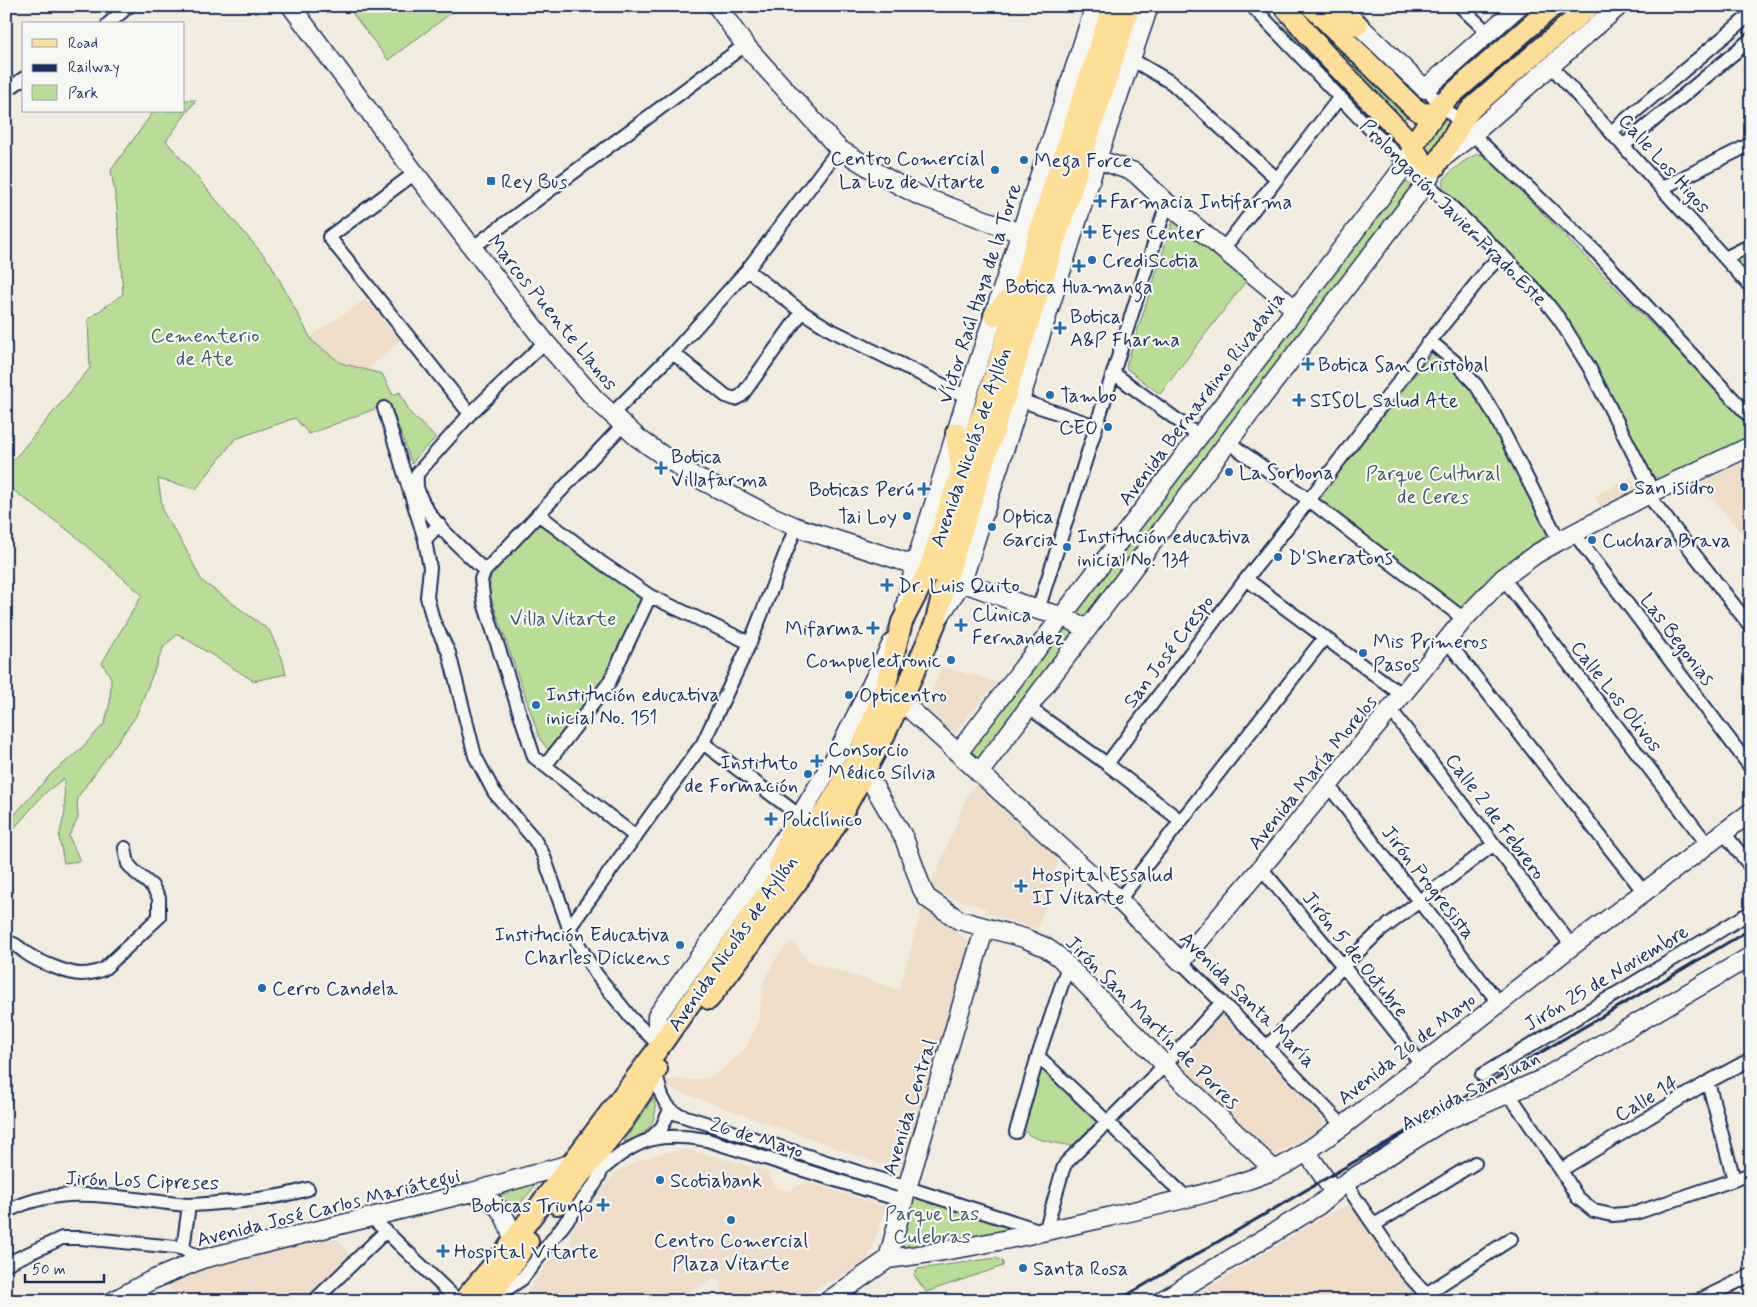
<svg xmlns="http://www.w3.org/2000/svg" width="1757" height="1307" font-family="Mynerve,sans-serif">
	<rect width="100%" height="100%" fill="#f2ebdf"/>
	<filter id="ink" filterUnits="userSpaceOnUse"><feTurbulence type="fractalNoise" baseFrequency=".02" numOctaves="2"/><feDisplacementMap in="SourceGraphic" scale="10" xChannelSelector="R" yChannelSelector="G"/><feConvolveMatrix kernelMatrix="1 2 1 2 8 2 1 2 1" color-interpolation-filters="sRGB"/></filter>
	<g filter="url(#ink)">
		<path fill="#eeddc8" d="M366,299l34,42 -33,29 -26,-7 -29,-22 -2,-4z
			M1751,457v88l-51,-62z
			M1631,478l9,18 -36,18 -9,-18z
			M942,667l55,15 -44,52 -28,-25z
			M977,783l82,75 -21,71 -54,-16 1,-5 -51,-16 -3,-7 38,-93z
			M923,906l22,14 22,21 5,7 -66,225 -240,-86 1,-8 25,1 17,-3 12,-6 23,-21 13,-24 4,-20 3,-25 13,-24 10,-13 5,-3 15,20 92,29z
			M1221,1014l102,104 -1,10 -52,29 -93,-93v-6z
			M687,1149l80,22 9,17 12,3 18,-9 80,25 -18,53 -7,6 -69,35h-69l-3,-21 -6,-2 -42,23h-152l38,-52 14,-1 -2,-16 46,-60 21,-11 21,-7z
			M1353,1202l71,99h-237l130,-80z
			M336,1238l14,17 -46,46h-122l-17,-18 67,-22z"/>
		<path fill="#b9dc97" stroke="#6a867a" d="M347,6h114l-73,54z
			M1527,6h10l-98,85 -4,1v-6z
			M1561,6h14l-110,96h-5l-2,-3z
			M1602,6h8l-132,113 -1,-1 -1,-2z
			M1279,22l120,117 1,7 -3,1 -123,-119z
			M1326,36l80,79 -1,4h-3l-79,-79z
			M184,100h12l-30,41 105,123 41,77 29,22 41,11 11,21 7,-3 10,21 26,25 -18,17 -6,9 -22,-61 -81,31 -14,-16 -60,21 -39,50 -38,-10 5,33 20,32 19,37 67,49 13,28 4,16 -32,7 -76,-47 -14,12 -28,70 -59,82 1,20 -9,18 11,25 -16,2 -5,-26 6,-25 -1,-34 -19,15 -35,40 -4,7v-16l46,-51 27,-22 26,-28 5,-21 1,-24 -9,-15 40,-68 -69,-61 -67,-49v-16l84,-101 -2,-49 35,-25 -6,-87 -6,-37 43,-59h30z
			M1445,115l6,6 -18,36 -10,-9 17,-32z
			M1478,154l6,1 5,4 258,262 3,8 -1,10 -82,41 -9,-1 -7,-5 -79,-144 -16,-26 -19,-22 -91,-88c-2,-4 -4,-7 -3,-12 3,-9 27,-26 35,-28z
			M1404,182h3l5,5 -326,433 -11,-6v-3z
			M1173,221l73,60 -86,113 -33,-25 -1,-3z
			M1751,249v32l-18,-20 1,-3z
			M1432,353l26,21 16,19 14,22 65,123 -90,72 -144,-111z
			M540,522l102,78 -37,76 -55,76 -10,-13 -51,-147 2,-17z
			M1066,627l9,7 -95,124h-5l-6,-6 92,-124z
			M1042,1063l54,59 -24,24c-13,-3 -44,-6 -49,-17z
			M653,1098c10,20 -10,41 -29,44z
			M532,1184l3,2 -23,27 -15,-16v-3l4,-2z
			M919,1195l89,28 2,5 -3,6 -100,16 -4,-4 -1,-6 11,-42z
			M996,1258l7,4v4l-77,26 -12,-17 4,-6z"/>
		<g fill="none" stroke-linecap="round" stroke-linejoin="round">
			<g stroke="#1b2f5e" stroke-width="16">
				<path id="street" d="M1252,6l119,124 131,125 40,42 18,23 29,47 64,125
					M1460,6l28,27
					M108,24l21,-18
					M1131,59l41,24 104,95
					M1550,65l201,222
					M1425,89l173,165 153,164
					M6,91l18,-13
					M1611,132l140,-118
					M1623,146l128,-107
					M415,173l-86,64 141,177
					M1662,188l89,-44
					M472,248l273,-203
					M1224,248l116,-151
					M1725,258l26,-13
					M747,270l55,42 29,18 136,67
					M1430,341l25,21 21,23 18,29 65,127
					M673,353l53,43 9,3 7,-4 60,-83
					M1113,373l86,63
					M1019,400l77,26
					M384,408l41,132
					M611,415l62,-62 74,-83 92,-121
					M623,425l-138,146 -4,8 3,24 50,154 102,80
					M1228,442l81,58 155,119
					M1648,495l103,132
					M538,514l64,49 48,33 100,47
					M439,524l-14,16 5,28 -3,29 6,23 16,33 26,103 19,36 40,47 9,15 26,74 27,46 35,44 29,28
					M1574,533l177,235
					M485,571c-21,-21 -59,-51 -67,-81 -2,-5 -1,-11 -1,-16l53,-60 75,-72
					M1503,578l205,267
					M1246,579l156,116
					M1038,610l129,-407
					M1447,641l197,251
					M1028,707l79,57 74,57
					M1391,710l181,236
					M703,743l97,73
					M1107,764l139,-185 63,-79 121,-159 57,-71 15,-15
					M545,766l64,-83 41,-87
					M1328,785l171,218
					M1724,833l27,34
					M1261,868l82,98 78,98
					M1119,900l206,-263
					M569,928l134,-185 47,-100 46,-116
					M6,942c10,1 13,6 20,11 11,8 42,21 55,21 8,0 16,-2 23,-5l55,-52v-19l-7,-12 -17,-14 -7,-8 -3,-16
					M1181,962l86,85 76,79
					M1267,1047l76,-81 36,-34 115,-88
					M1038,1056l150,143
					M656,1071c3,17 5,33 21,43l368,118 18,-63 3,-6 99,-98 57,-63
					M1482,1075l269,-163
					M1708,1082l26,98
					M1509,1094l52,76 16,27 17,14 18,4 24,-2 115,-39
					M1016,1132l22,-76 30,-90
					M651,1138l11,-11 8,-17
					M605,1167c34,-30 58,-35 102,-27l196,61
					M1561,1170l147,-88 43,-23
					M1345,1183l60,88 27,30
					M6,1212c56,-31 121,-12 181,-7 10,0 21,-1 31,-2 30,-2 61,-5 90,-14
					M372,1218l82,79
					M1374,1225l101,-62
					M183,1249l6,-44
					M6,1264l56,-26h19l94,9 8,2 19,10
					M494,1292l13,-3 15,-10 73,-95 12,-24
					M1426,1294l85,-55
					M314,1301l72,-70
					M1698,1301l53,-26"/>
			</g>
			<g stroke="#1b2f5e" stroke-width="21">
				<path id="secondary" d="M291,6l124,167 130,169 50,57 43,39 50,35 79,41 29,13 119,38 123,45 24,6 25,13
					M717,6l28,39 94,104 49,30 30,16 102,38
					M1339,6l86,83 94,-83
					M1444,157l29,-23 146,-128
					M1097,159l37,13 33,31 128,106
					M905,607l10,-42 52,-168 128,-391
					M939,617l23,-35 135,-423 52,-153
					M901,701l218,199 62,62 80,-94 203,-249 39,-41 33,-24 23,-13 94,-49 98,-46
					M958,753l448,-589 7,-19
					M865,771l39,67 18,51 5,9 32,22 65,18 21,9 13,9 107,109 109,105
					M979,773l249,-331 198,-259 9,-16
					M660,1046l-3,-13v-17l143,-200 37,-62 55,-111
					M1306,1151l28,41
					M472,1192c27,9 33,21 41,47
					M888,1259c74,-9 147,-25 220,-42 55,-13 112,-25 164,-46 26,-11 48,-30 71,-45l229,-180 179,-134
					M113,1301l37,-20 52,-22 270,-67 98,-28
					M828,1301l60,-42 19,-71 78,-261
					M1161,1301l158,-96 26,-22 97,-61 98,-42 211,-124"/>
			</g>
			<g stroke="#1b2f5e" stroke-width="24">
				<path id="primary" d="M1284,6l40,47 89,92c5,12 9,19 22,22l31,-52 6,-7 118,-102
					M1311,6l102,101 9,6 11,1
					M1322,15l36,10
					M1413,145l28,-41 112,-98
					M994,315l26,-28
					M956,433l5,35
					M779,867l13,-39
					M709,999l108,-144 22,-36 44,-81 32,-68 20,-46 12,-47 183,-571
					M557,1204l66,-83 34,-52
					M463,1301l44,-52 153,-203 167,-237 31,-53 14,-33 13,-35 17,-66 27,-52 22,-69 35,-98 65,-209 62,-188
					M483,1301l10,-8 35,-52"/>
			</g>
			<use href="#street" stroke="#f6f6f2" stroke-width="12"/>
			<use href="#secondary" stroke="#f6f6f2" stroke-width="18"/>
			<use href="#primary" stroke="#fdde96" stroke-width="20"/>
			<path stroke="#1b2f5e" stroke-width="3" d="M1117,1301l634,-372"/>
		</g>
	</g>
	<g fill="#1f6fb2" stroke="#f6f6f2" stroke-width="2">
		<circle cx="1024" cy="160" r="5"/>
		<circle cx="995" cy="170" r="5"/>
		<rect x="486" y="176" width="10" height="10" rx="2.5"/>
		<path d="M1097.5 193.5h5v5h5v5h-5v5h-5v-5h-5v-5h5z"/>
		<path d="M1087.5 224.5h5v5h5v5h-5v5h-5v-5h-5v-5h5z"/>
		<circle cx="1092" cy="260" r="5"/>
		<path d="M1076.5 258.5h5v5h5v5h-5v5h-5v-5h-5v-5h5z"/>
		<path d="M1057.5 320.5h5v5h5v5h-5v5h-5v-5h-5v-5h5z"/>
		<path d="M1305.5 356.5h5v5h5v5h-5v5h-5v-5h-5v-5h5z"/>
		<circle cx="1050" cy="395" r="5"/>
		<path d="M1296.5 392.5h5v5h5v5h-5v5h-5v-5h-5v-5h5z"/>
		<circle cx="1108" cy="427" r="5"/>
		<path d="M658.5 460.5h5v5h5v5h-5v5h-5v-5h-5v-5h5z"/>
		<circle cx="1229" cy="472" r="5"/>
		<circle cx="1624" cy="487" r="5"/>
		<path d="M921.5 481.5h5v5h5v5h-5v5h-5v-5h-5v-5h5z"/>
		<circle cx="907" cy="516" r="5"/>
		<circle cx="992" cy="527" r="5"/>
		<circle cx="1592" cy="540" r="5"/>
		<circle cx="1067" cy="547" r="5"/>
		<circle cx="1278" cy="557" r="5"/>
		<path d="M884.5 577.5h5v5h5v5h-5v5h-5v-5h-5v-5h5z"/>
		<path d="M958.5 617.5h5v5h5v5h-5v5h-5v-5h-5v-5h5z"/>
		<path d="M870.5 620.5h5v5h5v5h-5v5h-5v-5h-5v-5h5z"/>
		<circle cx="1363" cy="653" r="5"/>
		<circle cx="951" cy="660" r="5"/>
		<circle cx="849" cy="695" r="5"/>
		<circle cx="536" cy="705" r="5"/>
		<path d="M814.5 753.5h5v5h5v5h-5v5h-5v-5h-5v-5h5z"/>
		<circle cx="808" cy="774" r="5"/>
		<path d="M768.5 811.5h5v5h5v5h-5v5h-5v-5h-5v-5h5z"/>
		<path d="M1018.5 878.5h5v5h5v5h-5v5h-5v-5h-5v-5h5z"/>
		<circle cx="680" cy="945" r="5"/>
		<circle cx="262" cy="988" r="5"/>
		<circle cx="660" cy="1180" r="5"/>
		<path d="M600.5 1197.5h5v5h5v5h-5v5h-5v-5h-5v-5h5z"/>
		<circle cx="731" cy="1220" r="5"/>
		<path d="M440.5 1243.5h5v5h5v5h-5v5h-5v-5h-5v-5h5z"/>
		<circle cx="1023" cy="1268" r="5"/>
	</g>
	<g text-anchor="middle" stroke-width="4.5" stroke-linejoin="round" paint-order="stroke">
		<g font-size="20" fill="#1b2f5e" stroke="#f6f6f2" text-anchor="start">
			<text x="985" y="165" text-anchor="end">Centro Comercial<tspan x="985" dy="23">La Luz de Vitarte</tspan></text>
			<text x="1034" y="167">Mega Force</text>
			<text x="501" y="188">Rey Bus</text>
			<text x="1110" y="208">Farmacia Intifarma</text>
			<text x="1101" y="239">Eyes Center</text>
			<text x="1102" y="267">CrediScotia</text>
			<text x="1079" y="293" text-anchor="middle">Botica Huamanga</text>
			<text x="1070" y="323">Botica<tspan x="1070" dy="23">A&amp;P Fharma</tspan></text>
			<text x="1318" y="371">Botica San Cristobal</text>
			<text x="1060" y="402">Tambo</text>
			<text x="1310" y="407">SISOL Salud Ate</text>
			<text x="1098" y="434" text-anchor="end">CEO</text>
			<text x="671" y="463">Botica<tspan x="671" dy="23">Villafarma</tspan></text>
			<text x="1239" y="479">La Sorbona</text>
			<text x="1634" y="494">San isidro</text>
			<text x="914" y="496" text-anchor="end">Boticas Perú</text>
			<text x="897" y="523" text-anchor="end">Tai Loy</text>
			<text x="1002" y="523">Optica<tspan x="1002" dy="23">Garcia</tspan></text>
			<text x="1077" y="543">Institución educativa<tspan x="1077" dy="23">inicial No. 134</tspan></text>
			<text x="1602" y="547">Cuchara Brava</text>
			<text x="1288" y="564">D'Sheratons</text>
			<text x="898" y="592">Dr. Luis Quito</text>
			<text x="972" y="621">Clinica<tspan x="972" dy="23">Fernandez</tspan></text>
			<text x="863" y="635" text-anchor="end">Mifarma</text>
			<text x="1373" y="648">Mis Primeros<tspan x="1373" dy="23">Pasos</tspan></text>
			<text x="941" y="667" text-anchor="end">Compuelectronic</text>
			<text x="546" y="701">Institución educativa<tspan x="546" dy="23">inicial No. 151</tspan></text>
			<text x="859" y="702">Opticentro</text>
			<text x="828" y="756">Consorcio<tspan x="828" dy="23">Médico Silvia</tspan></text>
			<text x="798" y="769" text-anchor="end">Instituto<tspan x="798" dy="23">de Formación</tspan></text>
			<text x="782" y="826">Policlínico</text>
			<text x="1032" y="881">Hospital Essalud<tspan x="1032" dy="23">II Vitarte</tspan></text>
			<text x="670" y="941" text-anchor="end">Institución Educativa<tspan x="670" dy="23">Charles Dickens</tspan></text>
			<text x="272" y="995">Cerro Candela</text>
			<text x="670" y="1187">Scotiabank</text>
			<text x="593" y="1212" text-anchor="end">Boticas Triunfo</text>
			<text x="731" y="1247" text-anchor="middle">Centro Comercial<tspan x="731" dy="23">Plaza Vitarte</tspan></text>
			<text x="454" y="1258">Hospital Vitarte</text>
			<text x="1033" y="1275">Santa Rosa</text>
		</g>
		<g font-size="20" fill="#1b2f5e" stroke="#f6f6f2">
			<text transform="translate(1665 163) rotate(48)" y="7">Calle Los Higos</text>
			<text transform="translate(1454 212) rotate(45)" y="7">Prolongación Javier Prado Este</text>
			<text transform="translate(979 293) rotate(-72)" y="7">Víctor Raúl Haya de la Torre</text>
			<text transform="translate(553 312) rotate(51)" y="7">Marcos Puente Llanos</text>
			<text transform="translate(1201 398) rotate(-53)" y="7">Avenida Bernardino Rivadavia</text>
			<text transform="translate(970 447) rotate(-71)" y="7">Avenida Nicolás de Ayllón</text>
			<text transform="translate(1678 639) rotate(53)" y="7">Las Begonias</text>
			<text transform="translate(1168 651) rotate(-53)" y="7">San José Crespo</text>
			<text transform="translate(1617 696) rotate(52)" y="7">Calle Los Olivos</text>
			<text transform="translate(1312 772) rotate(-51)" y="7">Avenida María Morelos</text>
			<text transform="translate(1496 816) rotate(53)" y="7">Calle 2 de Febrero</text>
			<text transform="translate(1429 882) rotate(52)" y="7">Jirón Progresista</text>
			<text transform="translate(732 943) rotate(-55)" y="7">Avenida Nicolás de Ayllón</text>
			<text transform="translate(1356 954) rotate(51)" y="7">Jirón 5 de Octubre</text>
			<text transform="translate(1606 977) rotate(-31)" y="7">Jirón 25 de Noviembre</text>
			<text transform="translate(1248 999) rotate(45)" y="7">Avenida Santa María</text>
			<text transform="translate(1153 1022) rotate(45)" y="7">Jirón San Martín de Porres</text>
			<text transform="translate(1406 1048) rotate(-38)" y="7">Avenida 26 de Mayo</text>
			<text transform="translate(1470 1090) rotate(-27)" y="7">Avenida San Juan</text>
			<text transform="translate(1646 1098) rotate(-31)" y="7">Calle 14</text>
			<text transform="translate(909 1107) rotate(-73)" y="7">Avenida Central</text>
			<text transform="translate(757 1137) rotate(17)" y="7">26 de Mayo</text>
			<text transform="translate(142 1180) rotate(2)" y="7">Jirón Los Cipreses</text>
			<text transform="translate(328 1207) rotate(-14)" y="7">Avenida José Carlos Mariátegui</text>
		</g>
		<g font-size="20" fill="#425a6c" stroke="#f6f6f2">
			<text x="205" y="342">Cementerio<tspan x="205" dy="23">de Ate</tspan></text>
			<text x="1433" y="480">Parque Cultural<tspan x="1433" dy="23">de Ceres</tspan></text>
			<text x="563" y="625">Villa Vitarte</text>
			<text x="932" y="1220">Parque Las<tspan x="932" dy="23">Culebras</tspan></text>
		</g>
	</g>
	<rect width="1757" height="1307" fill="none" stroke="#f6f6f2" stroke-width="25"/>
	<rect x="12" y="12" width="1732" height="1282" fill="none" stroke="#1b2f5e" stroke-width="2" filter="url(#ink)"/>
	<rect x="22" y="22" width="162" height="90" fill="#f6f6f2" stroke="#9ea6b7"/>
	<rect x="32" y="39" width="25" height="8" fill="#fdde96" stroke="#9ea6b7"/>
	<text x="68" y="48" font-size="15" fill="#1b2f5e">Road</text>
	<rect x="32" y="64" width="25" height="8" fill="#1b2f5e" stroke="#9ea6b7"/>
	<text x="68" y="72" font-size="15" fill="#1b2f5e">Railway</text>
	<rect x="32" y="85" width="25" height="15" fill="#b9dc97" stroke="#9ea6b7"/>
	<text x="68" y="98" font-size="15" fill="#1b2f5e">Park</text>
	<path d="M25 1274v8h79v-8" fill="none" stroke="#1b2f5e" stroke-width="2.5"/>
	<text x="32" y="1274" font-size="15" fill="#1b2f5e" stroke="#f6f6f2" stroke-width="4" paint-order="stroke">50 m</text>
</svg>
